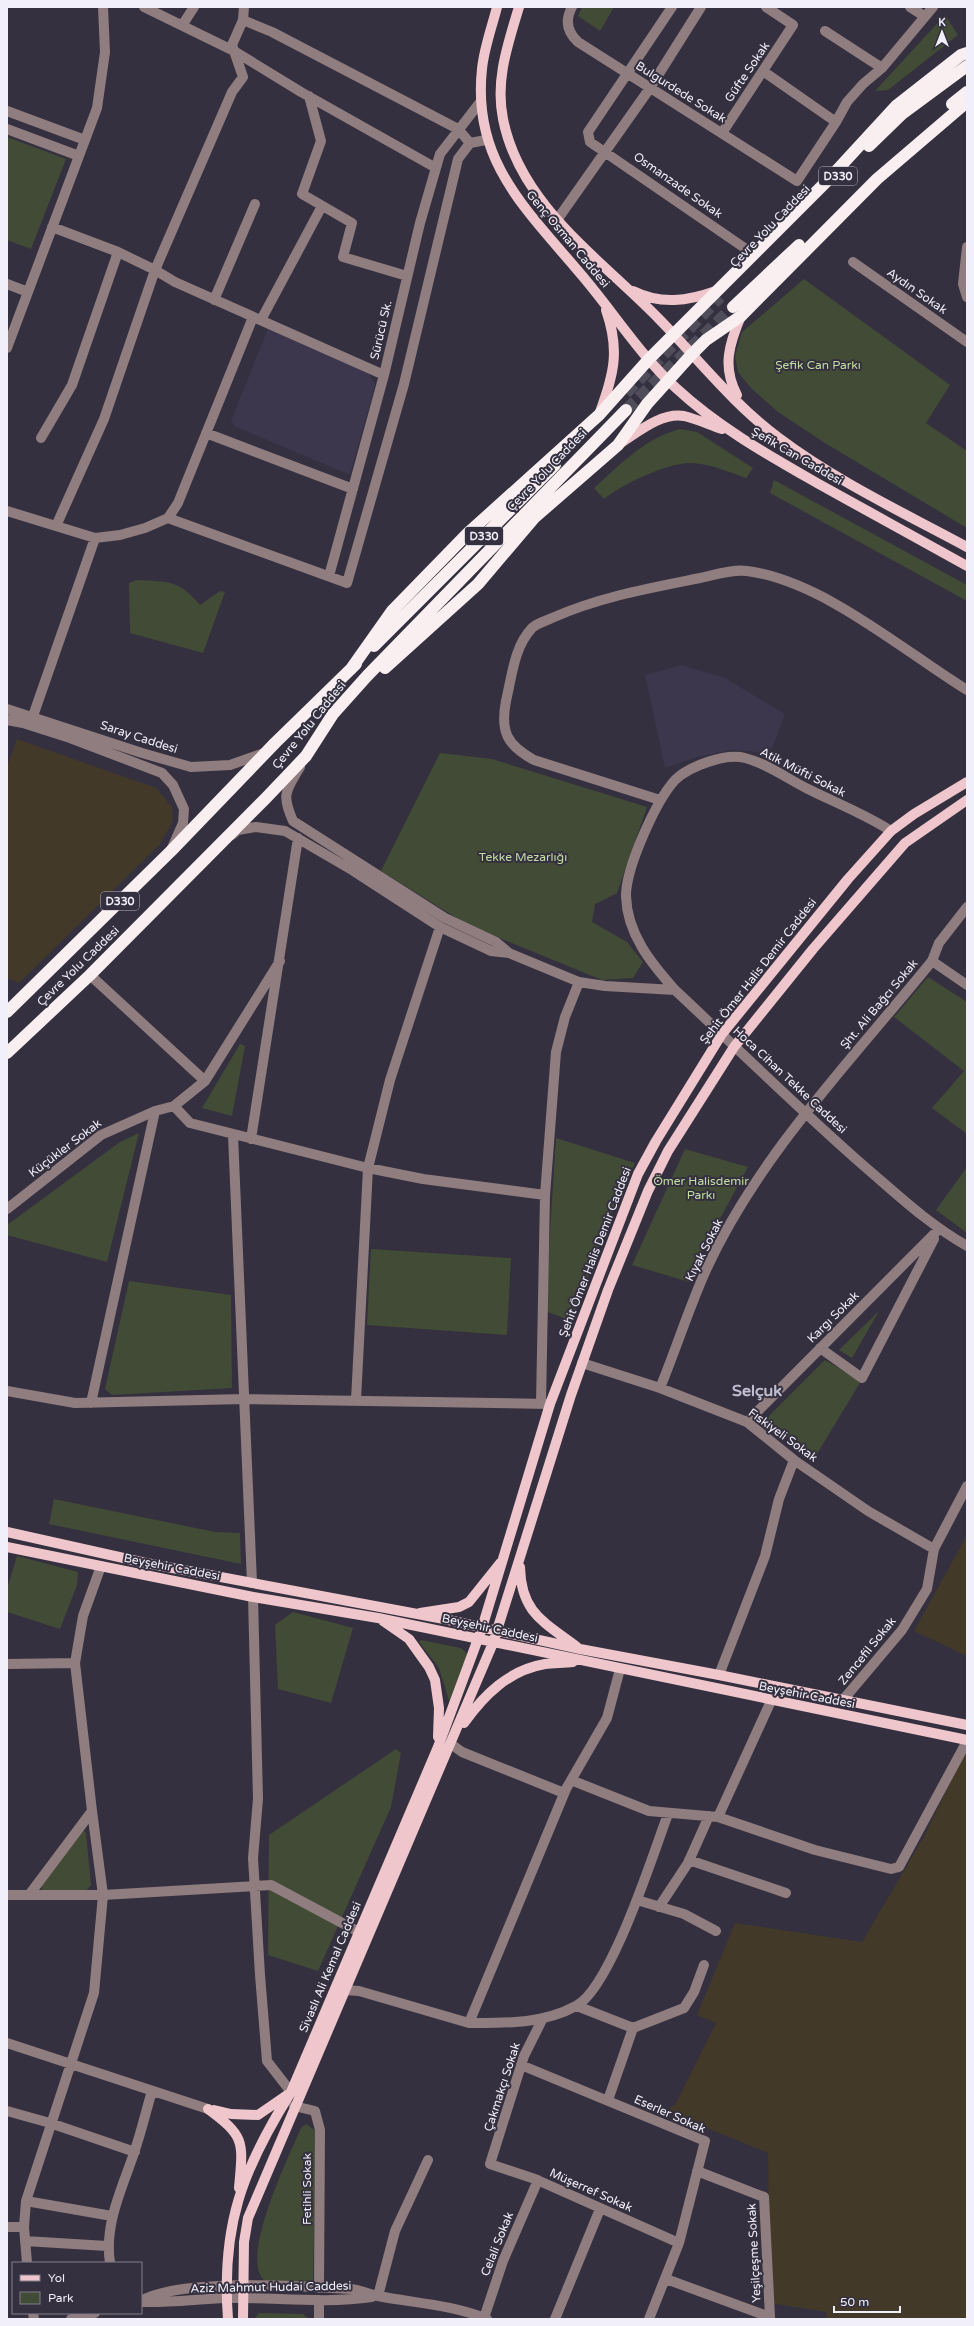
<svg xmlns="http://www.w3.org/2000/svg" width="974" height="2326" font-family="'Varela Round',sans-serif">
	<rect width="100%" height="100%" fill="#34303f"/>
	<path fill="#3c374d" d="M269,326l100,47 6,12 -25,90 -116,-49 -3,-5z
		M681,665l44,13 60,36 -15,39 -38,-3 -35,7 -32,11 -20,-93z"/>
	<path fill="#423928" d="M967,1535v121l-53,-25z
		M966,1749l1,570h-140l-1,-7 -56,-9 -2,-150 -103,-42 10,-6 41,-82 -19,-8 38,-92 127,19 63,-107z"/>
	<path fill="#433928" d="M17,739l139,49 16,19 1,14 -13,23 -141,139 -12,-5v-211z"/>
	<path fill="#424b35" d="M582,7h32l-14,24 -22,-15z
		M945,15l13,20 -70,55 -13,1z
		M7,137l59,22 -35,90 -24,-9z
		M804,279l146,106 -24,38 41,28v77l-142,-85 -47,-31 -27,-24 -13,-16 -3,-16 7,-24z
		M680,429l17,3 56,36 -7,10c-17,-6 -35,-14 -54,-15 -23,-1 -70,21 -88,36l-10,-11c27,-24 51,-50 86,-59z
		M774,480l193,105v16l-197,-108z
		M136,580c32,2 42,-1 64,25l20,-14 5,1 -22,61 -73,-20 -1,-50z
		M440,753l52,6 155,48 -30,86 -22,11 -3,18 35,20 16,20 -10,16 -31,2 -134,-55 -87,-54z
		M928,977l39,25v132l-35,-26 32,-37 -70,-54z
		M240,1044l5,2 -13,70 -30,-8z
		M139,1133l-32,129 -100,-27v-10l113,-83z
		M556,1138l79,25 -27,57 -36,101 -27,-10z
		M685,1149l63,18 -46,85 -13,30 -57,-17z
		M967,1167v66l-31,-23z
		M371,1249l140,9 -4,77 -140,-10z
		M129,1281l102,14 1,93 -120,7 -7,-6z
		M879,1311l-27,47 -13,-8z
		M825,1360l36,21 -47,78 -48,-40z
		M54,1499l161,33 25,1 1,31 -192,-40z
		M17,1556l61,16 -1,13 -17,44 -53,-17v-23z
		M293,1612l60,16 -22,75 -53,-14 -3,-64z
		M421,1640l40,8 9,8 -20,48 -11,-36 -20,-26z
		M396,1749l5,4 -10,54 -73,164 -50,-16 1,-120z
		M82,1829l4,4 5,52 -6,7 -42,-1 -3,-6z
		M306,2124l10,7 -3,157c-14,-1 -35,2 -48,-7 -27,-21 25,-127 36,-153z
		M259,2313l44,1 6,5h-55z"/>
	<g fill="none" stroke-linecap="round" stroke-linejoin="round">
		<path stroke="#504d5b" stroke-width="12" stroke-dasharray="12 6" stroke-linecap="butt" d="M626,393l94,-96
			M626,410l107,-103"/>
		<path stroke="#907d7f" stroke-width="10" d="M144,7l90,44 67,41 135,76
			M572,7c-7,13 -5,25 6,35l219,139 39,-59 -73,-51
			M672,7l-84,125 2,10 159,109
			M910,7l14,9
			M243,20l29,12 186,97 12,14
			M183,24l11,-17
			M825,31l57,37
			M309,96l12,45 -19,53 50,29 -9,34 64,19
			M7,111l78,29
			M836,122l11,-20 16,-18 19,-16 51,-61
			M7,129l72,27
			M722,133l71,-108 -27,-18
			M557,220l93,-132 51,-81
			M52,227l66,25 37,18 77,-178 11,-15 -11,-32 11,-25 1,-13
			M967,247l-4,37 4,13
			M853,262l114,80
			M7,284l21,8
			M214,300l41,-96
			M261,320l61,-114
			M7,348l90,-240 8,-56 -2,-45
			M206,433l147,56
			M41,438l31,-53 46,-133
			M7,511l88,27 25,-3 25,-7 23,-10 10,-15 75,-186
			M168,518l179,65 57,-199 54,-225 12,-16 16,-3
			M56,526l48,-107 51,-149 20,12 209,93
			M329,576l55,-201 36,-152 20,-69 41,-53
			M7,709l135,44 49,14 39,-2 34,-12
			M33,716l62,-178
			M7,720l16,3 47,15 92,35 11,12 11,24 -1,14 -11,25
			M300,767c-14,24 -19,27 -7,54l152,97 51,24 13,11
			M660,800l-126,-40c-27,-15 -34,-28 -28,-59 6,-25 8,-54 26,-73 5,-5 14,-7 20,-10 47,-21 98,-30 148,-40 14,-3 33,-9 47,-7 76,10 155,79 220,119
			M232,835l6,-5 18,-3 29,4 67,39 88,57 51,24 18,2 70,29 26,4 70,4c63,59 124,119 189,176 35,30 63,57 103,80
			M932,961l35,24
			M90,975l115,106
			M675,990c-24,-27 -48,-56 -49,-94 0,-29 30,-95 49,-116 14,-14 51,-27 70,-22 21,5 43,21 63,31 26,13 59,26 83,42
			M174,1106l16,17 178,45 55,11 122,16
			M233,1135l19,448
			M251,1139l47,-301
			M7,1209l94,-74 54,-24 19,-5 31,-25 75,-120
			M820,1348l42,30 72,-139
			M582,1363l78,25 87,34 47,38 74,51 66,38
			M660,1388c16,-39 29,-80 46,-118 54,-117 146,-210 226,-309l7,-18 28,-36
			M7,1391l68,12 169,-4 306,5
			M356,1400l12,-232 22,-88 50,-153
			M91,1403l64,-292
			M541,1403l4,-208 11,-143 9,-35 14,-35
			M747,1422l191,-192
			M253,1597l5,202 -5,59 7,117 7,86 24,31
			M7,1664l68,-1
			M719,1675l46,-119 14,-57 15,-39
			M843,1700l59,-70 25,-41 7,-40 33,-63
			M451,1744l11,8 102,41
			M571,1780l78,31 69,6 97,33 76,19 8,-2 68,-126
			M718,1817l53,-116
			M689,1860l97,33
			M7,1895h96l168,-10 88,47
			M29,1895l63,-84 -17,-148 8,-47 18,-50
			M637,1900l47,14 32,17
			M659,1907l29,-44 21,-47
			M344,1990l15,1 110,32 97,-234 41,-71 13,-49
			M577,2006l56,22
			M542,2020l-18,36 -34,108 45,15 144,64
			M469,2023c37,0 74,1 107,-17 35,-18 77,-152 92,-192
			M7,2043l201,66
			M521,2065l184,76 -26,102 -30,76
			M608,2100l25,-72 51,-20 10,-16 10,-27
			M294,2106l21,5 5,19 -1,158
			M7,2111l43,12 85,29
			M26,2201l86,15
			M7,2227h17
			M25,2241l82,5
			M27,2263l-3,-36 2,-26 68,-208 9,-98 -11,-84
			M110,2263c-6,-39 12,-74 24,-110 7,-20 12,-42 18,-62
			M666,2279l104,38 -6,-120 -67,-26
			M378,2296l17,-65 33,-71
			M141,2301c39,-23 163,-15 210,-12 9,1 18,5 27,7 36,7 75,9 109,23
			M141,2302c29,1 56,-3 85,-4 49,-1 97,6 146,-1
			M33,2313l1,6
			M484,2318l19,-57 35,-81
			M71,2319l24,-6
			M319,2319v-19
			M555,2319l45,-110"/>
		<path stroke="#efc6cb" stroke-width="10" d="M497,7c-5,20 -13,41 -15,62 -10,91 43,139 97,203 33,38 60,82 97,116 42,39 92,67 141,95 50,28 100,55 150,83
			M519,7c-11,37 -24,73 -16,112 17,87 99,141 157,201 39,40 74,85 119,118 57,43 125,75 188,109
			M633,291c28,14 55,10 83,0
			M737,395c-15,-28 -8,-51 4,-79
			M600,412c14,-38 20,-62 6,-102
			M619,444c18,-11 42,-32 65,-28 13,3 26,9 38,13
			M7,1532l139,31 298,56 136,30 139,26 248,50
			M7,1547l246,50 125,21 589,122
			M520,1567c1,46 24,55 57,80
			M420,1613l39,-6 10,-5 32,-40
			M383,1621l26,18 20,28 6,13 4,28 -1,29
			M464,1723c20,-28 45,-53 81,-59 10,-1 19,-1 28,-2
			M208,2109c38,28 35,33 31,79
			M214,2110l17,4 27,1 29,-20
			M228,2319c-7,-93 14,-149 63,-227l147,-345 44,-119 68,-224 88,-230 18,-33 66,-107 126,-155 43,-48 23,-17 53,-32
			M243,2319l1,-77 4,-24 245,-575 78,-248 37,-105 40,-99 20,-40 66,-104 79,-98 92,-106 62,-43"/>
		<path stroke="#f9eff0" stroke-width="12" d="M952,104l15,-12
			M869,146l33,-32 65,-48
			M733,307l66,-62
			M374,646l181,-181
			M385,668l93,-84 56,-66 84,-73 29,-41 45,-50 14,-14 35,-24 136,-137 90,-77
			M351,669l41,-58 76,-78 131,-118 50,-56 177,-177 70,-76 65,-51 6,-2
			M7,1012l164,-161 104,-108 81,-79
			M7,1053l83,-78 176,-177 40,-42 27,-42 34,-38 259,-266"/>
	</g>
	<g text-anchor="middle" stroke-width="4" stroke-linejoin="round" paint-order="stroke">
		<g fill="#34303f" stroke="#b8b6c1" stroke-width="1">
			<rect x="819" y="167" width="38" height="18" rx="3"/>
			<rect x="465" y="527" width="38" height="18" rx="3"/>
			<rect x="101" y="892" width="38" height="18" rx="3"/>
		</g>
		<g font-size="11" font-weight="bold" fill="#f1eff9">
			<text x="838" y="180">D330</text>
			<text x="484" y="540">D330</text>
			<text x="120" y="905">D330</text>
		</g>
		<g font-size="12" fill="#f1eff9" stroke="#34303f">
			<text transform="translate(747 72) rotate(-56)" y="4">Güfte Sokak</text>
			<text transform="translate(681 92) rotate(32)" y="4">Bulgurdede Sokak</text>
			<text transform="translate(678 185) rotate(35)" y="4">Osmanzade Sokak</text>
			<text transform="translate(770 226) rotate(-46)" y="4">Çevre Yolu Caddesi</text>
			<text transform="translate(568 239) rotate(50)" y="4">Genç Osman Caddesi</text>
			<text transform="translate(917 291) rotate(35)" y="4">Aydın Sokak</text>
			<text transform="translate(381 330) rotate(-77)" y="4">Sürücü Sk.</text>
			<text transform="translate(797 456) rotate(30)" y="4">Şefik Can Caddesi</text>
			<text transform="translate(547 470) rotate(-46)" y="4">Çevre Yolu Caddesi</text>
			<text transform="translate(309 725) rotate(-51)" y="4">Çevre Yolu Caddesi</text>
			<text transform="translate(139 737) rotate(18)" y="4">Saray Caddesi</text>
			<text transform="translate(803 772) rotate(27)" y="4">Atik Müfti Sokak</text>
			<text transform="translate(78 966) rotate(-44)" y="4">Çevre Yolu Caddesi</text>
			<text transform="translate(758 971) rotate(-52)" y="4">Şehit Ömer Halis Demir Caddesi</text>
			<text transform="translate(879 1004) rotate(-50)" y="4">Şht. Ali Bağcı Sokak</text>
			<text transform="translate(790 1080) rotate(43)" y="4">Hoca Cihan Tekke Caddesi</text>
			<text transform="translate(65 1148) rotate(-37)" y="4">Küçükler Sokak</text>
			<text transform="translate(704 1250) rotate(-63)" y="4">Kıyak Sokak</text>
			<text transform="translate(595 1252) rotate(-69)" y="4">Şehit Ömer Halis Demir Caddesi</text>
			<text transform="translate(833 1317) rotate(-45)" y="4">Kargı Sokak</text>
			<text transform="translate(783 1435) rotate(36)" y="4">Fıskiyeli Sokak</text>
			<text transform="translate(172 1567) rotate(11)" y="4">Beyşehir Caddesi</text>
			<text transform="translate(490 1628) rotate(12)" y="4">Beyşehir Caddesi</text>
			<text transform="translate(867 1651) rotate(-51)" y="4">Zencefil Sokak</text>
			<text transform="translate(807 1695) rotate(11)" y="4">Beyşehir Caddesi</text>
			<text transform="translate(330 1967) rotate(-67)" y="4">Sivaslı Ali Kemal Caddesi</text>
			<text transform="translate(502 2087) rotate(-72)" y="4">Çakmakçı Sokak</text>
			<text transform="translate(670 2114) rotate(24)" y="4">Eserler Sokak</text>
			<text transform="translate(307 2189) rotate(-90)" y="4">Fetihli Sokak</text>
			<text transform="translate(591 2190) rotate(24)" y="4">Müşerref Sokak</text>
			<text transform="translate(497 2244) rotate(-68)" y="4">Celali Sokak</text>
			<text transform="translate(754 2253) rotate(-93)" y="4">Yeşilçeşme Sokak</text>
			<text transform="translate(271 2287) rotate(-1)" y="4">Aziz Mahmut Hudai Caddesi</text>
		</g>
		<g font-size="12" fill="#c4dea2" stroke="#34303f">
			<text x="818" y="369">Şefik Can Parkı</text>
			<text x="523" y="861">Tekke Mezarlığı</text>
			<text x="701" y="1185">Ömer Halisdemir<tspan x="701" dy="14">Parkı</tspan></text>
		</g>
		<g font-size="16" font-weight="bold" fill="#c2bed2" stroke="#34303f">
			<text x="757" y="1396">Selçuk</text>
		</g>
	</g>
	<rect width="974" height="2326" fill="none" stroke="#f1eff9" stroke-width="16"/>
	<rect x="12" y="2262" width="130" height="52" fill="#34303f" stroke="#807c89"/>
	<rect x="20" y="2275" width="20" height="6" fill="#efc6cb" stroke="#807c89"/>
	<text x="48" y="2282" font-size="12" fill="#f1eff9">Yol</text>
	<rect x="20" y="2292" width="20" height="12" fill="#424b35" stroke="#807c89"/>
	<text x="48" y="2302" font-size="12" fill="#f1eff9">Park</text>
	<g transform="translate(942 32)" stroke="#34303f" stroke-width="3" paint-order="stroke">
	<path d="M0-3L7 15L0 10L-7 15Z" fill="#f1eff9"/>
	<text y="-6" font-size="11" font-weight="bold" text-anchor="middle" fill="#f1eff9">K</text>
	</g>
	<path d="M834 2306v6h66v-6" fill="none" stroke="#f1eff9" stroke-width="2"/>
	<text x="840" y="2306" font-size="12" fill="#f1eff9" stroke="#34303f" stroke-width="3" paint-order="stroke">50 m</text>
</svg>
